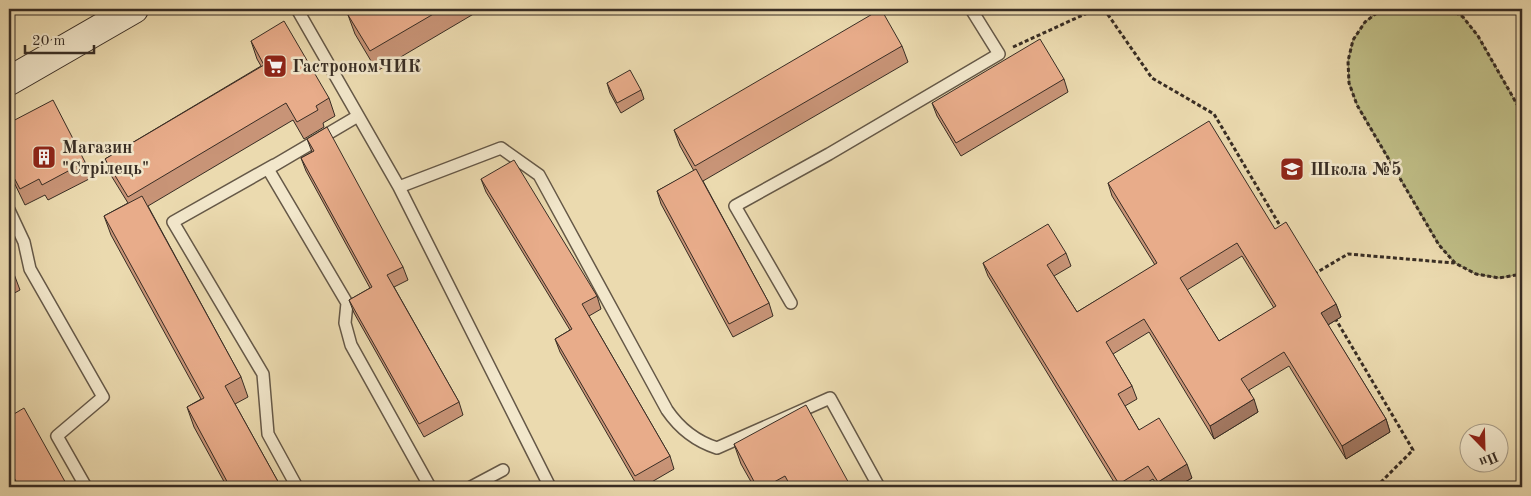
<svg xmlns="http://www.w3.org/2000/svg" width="1531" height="496" font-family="'Old Standard TT',serif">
	<rect width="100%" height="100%" fill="#ebdaaf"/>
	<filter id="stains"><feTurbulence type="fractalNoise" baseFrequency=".004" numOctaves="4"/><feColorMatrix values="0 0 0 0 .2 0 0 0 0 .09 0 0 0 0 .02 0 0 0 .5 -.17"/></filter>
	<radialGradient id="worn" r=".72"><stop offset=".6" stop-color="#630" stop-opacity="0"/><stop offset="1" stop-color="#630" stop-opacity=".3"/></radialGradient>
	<path fill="#bfbd86" stroke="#7c7555" d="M1382,9h68l13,8 15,19 44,77v161l-23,4 -23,-4 -21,-11 -16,-18 -82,-140 -8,-22 -1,-22 5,-21 12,-18z"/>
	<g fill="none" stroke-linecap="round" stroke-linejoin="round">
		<g stroke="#655847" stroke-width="14">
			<path id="lane" d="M297,9l102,178 151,300
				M358,116l-90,53 79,134 -2,20 6,22 79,142
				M274,165l-101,57 90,152 5,60 29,53
				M399,187l102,-39 38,27 128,235c13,19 28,31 50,38l113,-50 49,89
				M9,210l15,32 6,27 73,128 -46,39 29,51
				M791,303l-56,-97 94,-52 170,-100 -28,-45
				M471,487l32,-17"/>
		</g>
		<g stroke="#382d24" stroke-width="30">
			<path id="secondary" d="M9,81l125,-72"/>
		</g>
		<path stroke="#382d24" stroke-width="3" stroke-dasharray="4 2.5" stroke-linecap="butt" d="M1104,9l48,69 62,36 68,115
			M1382,9l-17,13 -12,18 -5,21 1,22 8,22 82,140 16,18 21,11 23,4 23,-4
			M1450,9l13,8 15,19 44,77
			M1013,47l83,-38
			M1314,274l34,-20 106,9
			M1335,318l78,132 -37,37"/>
		<use href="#lane" stroke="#f2e7cb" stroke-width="11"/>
		<use href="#secondary" stroke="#f2e7cb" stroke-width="28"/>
	</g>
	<path fill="#c89477" stroke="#382d24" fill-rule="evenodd" d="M358,9h124l-105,62 -22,-37 -7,-19z
		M1012,9h11l-8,4z
		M251,41l78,57 6,18 -12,7 1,4 -20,12 -11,-19 -145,86 93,171 7,20 -13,7 46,83h-54l-33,-60 -7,-20 14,-8 -90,-164 -7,-19 24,-13 -16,-26 -7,-18 156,-93 -4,-7z
		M902,46l6,16 -205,119 66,122 4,13 -40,21 -72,-133 -4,-13 37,-20 -14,-25 -6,-16z
		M1064,79l4,13 -107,64 -24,-40 -5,-13z
		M607,83l34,7 3,9 -23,14 -11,-20z
		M9,123l76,39 6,16 -43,22 -3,-5 -20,10 -16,-33z
		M307,139l96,128 5,13 -14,7 65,115 4,13 -39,22 -70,-124 -5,-13 21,-12 -64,-117 -5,-13 11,-6z
		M481,179l116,117 4,13 -12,7 81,140 4,13 -31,18h-5l-78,-135 -5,-13 15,-9 -84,-138z
		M1108,183l167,46 61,75 5,13 -13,8 58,94 4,13 -44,27 -57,-93 -40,24 9,22 -44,27 -65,-107 -36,22 19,32 5,13 -12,7 14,24 53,48 -16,9h-18l-5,-8 -14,8h-22l-129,-211 -5,-13 83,-10 5,13 -17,10 23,36 78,-47 -43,-69zM1242,256l32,52 -55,33 -32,-51z
		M9,266l5,8 6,16 -11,6z
		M9,417l59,70h-52l-7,-13z
		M734,444l117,43h-97l-13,-23z"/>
	<path fill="#a27861" stroke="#382d24" d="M1336,304l5,13 -15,9 -5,-13z
		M1254,399l4,13 -44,27 -4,-13z
		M1386,419l4,13 -44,27 -4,-13z
		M1187,464l5,14 -16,9h-16l-2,-5z"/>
	<path fill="#e8ac8a" stroke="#382d24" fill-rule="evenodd" d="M358,9h84l-72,42 -22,-36z
		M881,9l21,37 -207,120 -21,-36z
		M284,21l45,77 -13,8 2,4 -21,12 -11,-19 -158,94 -23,-38 159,-94 -13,-24z
		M1040,39l24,40 -108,64 -24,-40z
		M630,70l11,20 -24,13 -10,-20z
		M53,100l32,62 -43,23 -3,-6 -19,10 -11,-21v-45z
		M1209,121l66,108 11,-7 50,82 -15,9 65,106 -44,27 -58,-94 -43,27 13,20 -44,27 -66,-107 -38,23 26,44 -14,8 21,36 20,-12 28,46 -29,18 -10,-16 -29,18 -136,-221 65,-39 18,29 -19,12 30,47 80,-49 -49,-80zM1237,243l39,63 -57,35 -39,-63z
		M327,127l76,140 -16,8 72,127 -40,22 -70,-124 23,-13 -71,-129 13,-7 -7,-12z
		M514,160l83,136 -15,8 88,152 -35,20 -80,-137 17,-10 -91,-150z
		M696,169l73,134 -40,21 -72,-133z
		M142,196l99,181 -16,9 56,101h-51l-43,-80 17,-9 -100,-182z
		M9,266l5,8 -5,3z
		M806,405l45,82h-60l-6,-11 -20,11h-8l-23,-43z
		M24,408l44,79h-49l-10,-19v-51z"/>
	<defs>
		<g id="supermarket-square" transform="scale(1.25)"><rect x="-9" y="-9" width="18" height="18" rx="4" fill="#8f2418" stroke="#f2e7cb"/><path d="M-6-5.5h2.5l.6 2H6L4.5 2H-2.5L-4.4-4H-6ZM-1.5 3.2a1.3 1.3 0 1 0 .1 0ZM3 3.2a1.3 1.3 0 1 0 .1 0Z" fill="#fff"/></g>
		<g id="building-square" transform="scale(1.25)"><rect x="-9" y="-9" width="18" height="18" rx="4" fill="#8f2418" stroke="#f2e7cb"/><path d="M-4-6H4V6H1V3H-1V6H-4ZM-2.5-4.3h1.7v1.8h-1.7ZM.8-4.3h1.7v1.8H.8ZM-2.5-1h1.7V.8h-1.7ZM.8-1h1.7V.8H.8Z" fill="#fff"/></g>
		<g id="school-square" transform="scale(1.25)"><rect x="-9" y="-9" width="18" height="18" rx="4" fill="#8f2418" stroke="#f2e7cb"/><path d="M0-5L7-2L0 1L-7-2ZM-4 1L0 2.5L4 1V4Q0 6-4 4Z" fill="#fff"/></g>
	</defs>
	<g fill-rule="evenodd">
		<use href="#supermarket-square" x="275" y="66"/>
		<use href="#building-square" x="44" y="157"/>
		<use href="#school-square" x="1292" y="169"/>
	</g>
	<g text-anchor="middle" stroke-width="5" stroke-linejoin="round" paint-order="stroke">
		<g font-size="18" font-weight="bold" fill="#382d24" stroke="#f2e7cb" text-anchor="start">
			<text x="292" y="72">ГастрономЧИК</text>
			<text x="62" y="153">Магазин<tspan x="62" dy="21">"Стрілець"</tspan></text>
			<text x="1310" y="175">Школа №5</text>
		</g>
	</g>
	<rect width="1531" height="496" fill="none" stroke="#ebdaaf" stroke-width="30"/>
	<rect x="10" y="10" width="1511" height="476" fill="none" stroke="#382d24" stroke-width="2.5"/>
	<rect x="15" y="15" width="1501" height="466" fill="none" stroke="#382d24"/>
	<g transform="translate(1484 448) rotate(157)"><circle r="24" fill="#f2e7cb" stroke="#a89d88"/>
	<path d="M0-4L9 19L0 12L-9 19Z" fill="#8f2418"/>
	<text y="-8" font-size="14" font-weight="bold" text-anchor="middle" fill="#382d24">Пн</text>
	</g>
	<path d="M25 45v8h69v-8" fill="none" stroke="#382d24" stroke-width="2.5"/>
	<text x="32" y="45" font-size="15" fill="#382d24" stroke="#f2e7cb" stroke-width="4" paint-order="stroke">20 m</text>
	<rect width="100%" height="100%" filter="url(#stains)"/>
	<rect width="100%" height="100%" fill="url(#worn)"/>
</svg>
